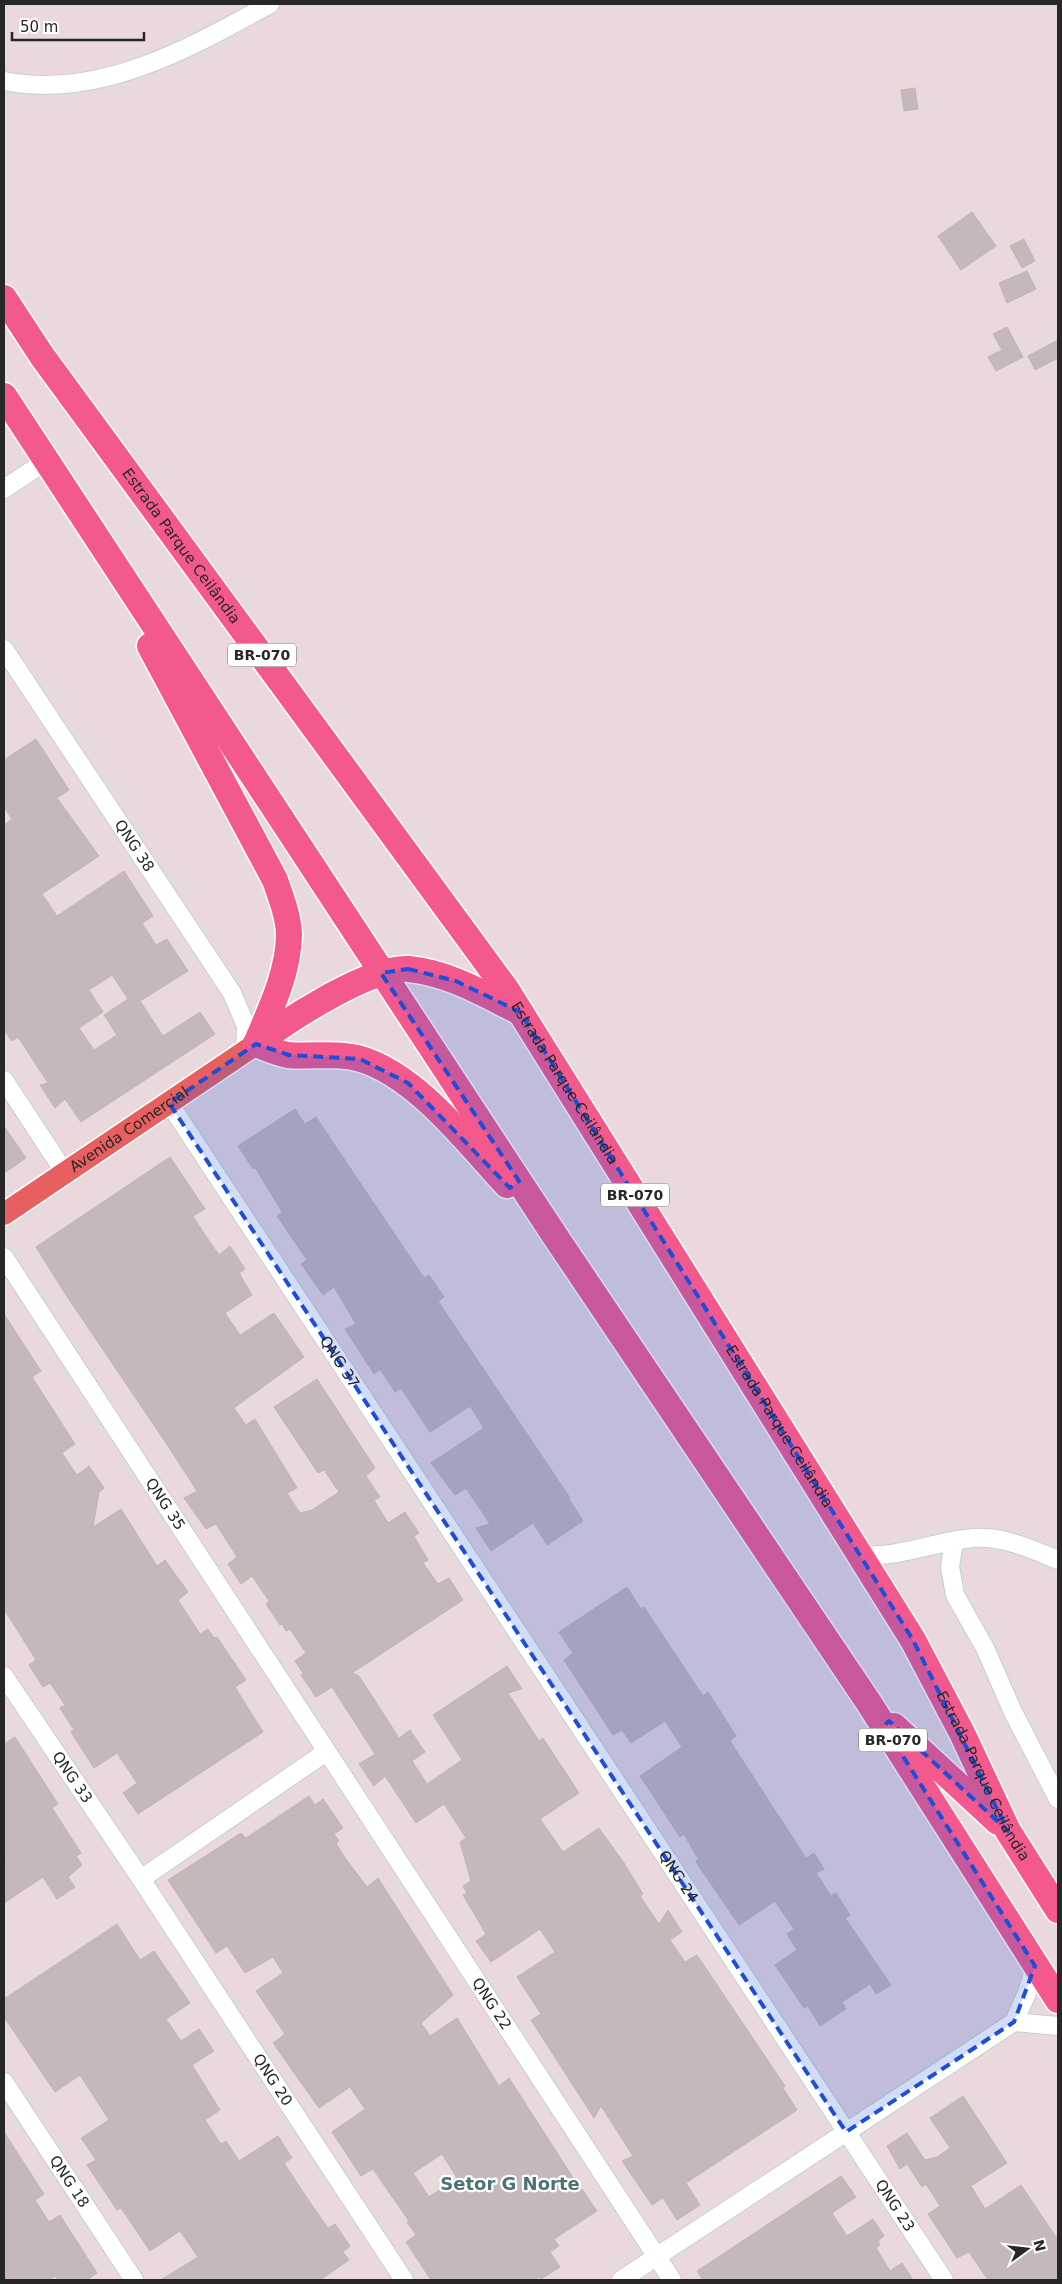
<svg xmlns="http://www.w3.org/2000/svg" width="1062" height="2284" font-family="'DejaVu Sans',sans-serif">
	<rect width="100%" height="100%" fill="#e9d9dc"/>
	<path fill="#c4b8ba" stroke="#c4b3b5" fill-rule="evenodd" d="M915,88l3,21 -14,2 -3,-21z
		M972,212l24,34 -35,24 -23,-34z
		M1024,239l11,22 -13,7 -12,-22z
		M1027,271l9,18 -29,14 -8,-20z
		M1007,327l16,30 -27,14 -8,-14 14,-7 -9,-16z
		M1058,340v18l-23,12 -7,-14z
		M36,739l33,51 -12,8 42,58 -57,38 15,22 67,-45 29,45 -11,7 14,22 11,-6 21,32 -48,30 23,35 37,-24 15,22 -134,88 -16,-23 -10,9 -15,-23 8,-2 -30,-46 -6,4 -8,-11v-205l8,-6 -8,-12v-47zM112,975l16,24 -24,16 13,20 -23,15 -15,-22 24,-16 -14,-22z
		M295,1109l10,15 11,-7 108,161 5,-3 15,22 -6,4 132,197 -1,1 14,22 -36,24 -14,-22 -42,28 -15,-23 14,-4 -24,-36 -11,7 -24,-32 53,-35 -14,-22 -40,26 -29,-44 -6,4 -15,-23 -6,5 -29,-45 11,-5 -22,-37 -11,8 -22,-31 6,-4 -30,-44 5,-4 -27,-45 -2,2 -15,-23z
		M4,1126l22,32 -22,15z
		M170,1157l35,52 -12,7 10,16 16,23 11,-9 15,23 -6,4 13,22 -27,18 15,22 34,-22 30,44 -70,51 12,17 9,-6 42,69 -10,5 13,20 12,-3 27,-18 -15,-22 -6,3 -44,-66 43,-28 58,89 -9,8 14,21 -6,3 14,23 17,-11 14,21 -5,3 14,24 -5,3 15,21 11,-6 14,22 -111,73 7,3 40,62 11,-8 15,22 -13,9 15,23 35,-24 -29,-45 74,-49 15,23 -14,4 31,48 4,-3 36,55 -39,26 23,33 36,-24 25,35 19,31 -3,2 19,28 9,-14 14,22 -12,8 15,22 12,-7 88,131 -2,2 14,22 -111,73 14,22 -23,15 -14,-22 -11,7 -30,-44 11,-5 -32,-50 -7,12 -63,-98 10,-6 -24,-37 38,-25 -15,-23 -49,33 -15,-21 10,-7 -23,-39 4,-2 -4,-7 8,-5 -11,-39 6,-4 -22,-34 -28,19 -31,-47 -11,10 -15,-22 16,-10 -43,-67 -16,10 -15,-22 2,-2 -8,-12 11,-8 -16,-24 -4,2 -4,-7 -2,1 -14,-21 3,-3 -17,-25 -11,8 -13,-20 9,-7 -21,-33 -10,5 -22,-31 13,-7 -29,-45 -104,-154 -28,-45z
		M4,1314l37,57 -9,6 43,67 -13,9 15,22 12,-9 15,22 -5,4 -6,35 28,-18 36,57 8,-6 23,32 -10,8 22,34 8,-5 6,9 3,-1 29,43 -11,7 28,45 -125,82 -15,-21 14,-10 -20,-30 -23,15 -23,-36 3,-2 -14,-22 5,-3 -15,-22 -7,4 -14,-22 7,-5 -32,-51z
		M627,1587l14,22 3,-2 59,89 5,-4 28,44 -6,5 76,117 8,-5 10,16 -8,4 15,23 5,-3 14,22 -5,3 46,67 -15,9 -6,-10 -28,18 4,7 -26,17 -12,-20 -4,2 -29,-43 22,-15 -10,-16 7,-5 -19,-28 -36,24 -43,-63 5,-8 -4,3 -13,-23 -4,3 -40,-61 42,-29 -17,-26 -34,22 -9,-13 -9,5 -49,-75 9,-7 -14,-21z
		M15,1737l43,67 -6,4 29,45 -5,3 6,9 -14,12 7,10 -18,12 -14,-22 -39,26v-43l2,-1 -2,-3v-112z
		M309,1796l6,9 8,-6 20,29 -9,6 5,7 -3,2 7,12 24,32 11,-9 75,117 -32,28 9,13 27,-18 42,68 10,-8 72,112 1,-1 15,22 -43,28 5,7 -9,6 10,15 -19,12 -2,-2 -5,3h-103l-25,-38 10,-7 -9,-13 2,-1 -36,-52 -12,7 -29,-44 33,-23 -15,-22 -31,21 -46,-65 12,-9 -29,-43 27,-18 -10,-16 -28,16 -18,-27 -11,7 -48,-73 73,-47 5,5zM442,2154l15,24 -28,19 -16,-24z
		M117,1924l23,36 14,-9 36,52 -24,16 15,22 18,-12 15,22 -22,14 28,45 -15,10 16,24 5,-3 13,20 39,-25 14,22 -8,5 23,35 21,30 7,-4 15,22 -7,6 6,8 -29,20h-159l37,-23 -18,-26 -30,20 -29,-43 -4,2 -30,-45 9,-5 -15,-22 28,-18 -29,-45 -25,17 -51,-75v-18z
		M963,2096l44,67 -36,23 14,23 36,-24 37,55v40h-70l-19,-28 -12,6 -29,-44 12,-8 -14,-22 -4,3 -15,-23 -7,5 -13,-23 20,-13 18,27 12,-3 13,-9 -20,-30z
		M4,2132l40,62 -9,6 14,22 11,-7 37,58 -10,7h-29l-3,-4 -6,4h-45z
		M841,2176l15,21 -24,16 15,23 26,-17 11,17 -6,5 2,4 -4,3 14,23 12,-8 11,17h-210l-6,-9z"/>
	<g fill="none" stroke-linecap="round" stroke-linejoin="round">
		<g stroke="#c2d0d1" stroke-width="20">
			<g id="minor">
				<path d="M4,81c95,19 186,-33 266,-77"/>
				<path d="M4,489l42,-28"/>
				<path id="s1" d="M4,649l228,344 14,33 -1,25"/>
				<path d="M4,1080l61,93"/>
				<path id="s2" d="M169,1103l775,1177"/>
				<path id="s3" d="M4,1257l668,1023"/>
				<path d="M954,1541l-4,26 5,28 30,53 28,64 45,87"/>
				<path d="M861,1555c41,3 73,-14 113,-17 29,-2 57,11 84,22"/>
				<path id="s4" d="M4,1676l137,203 263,401"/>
				<path d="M141,1879l185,-127"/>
				<path d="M1014,2022l44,4"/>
				<path id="s5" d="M4,2082l130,198"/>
				<path d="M621,2280l393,-258 13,-29 8,-27"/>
			</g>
		</g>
		<g stroke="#fff" stroke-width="25">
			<g id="major">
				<path id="s6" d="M4,1214l252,-170"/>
			</g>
		</g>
		<g stroke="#fff" stroke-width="29">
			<g id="highway">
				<path id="s7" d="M4,298l38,58 464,633 407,651 49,93 46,98 50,79"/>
				<path d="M4,396l551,840 314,467 189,297"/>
				<path d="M150,646l125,234c6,18 14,37 14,56 -1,38 -19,74 -33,108"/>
				<path d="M256,1044c10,4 21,9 32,11 24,2 49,-3 73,4 56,17 106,83 146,126"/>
				<path d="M256,1044c32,-24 114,-78 153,-75 40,4 75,25 111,43"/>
				<path d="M894,1726l104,96"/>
			</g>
		</g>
		<use href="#minor" stroke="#fff" stroke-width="18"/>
		<use href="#major" stroke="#e85f60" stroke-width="22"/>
		<use href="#highway" stroke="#f4598e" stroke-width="26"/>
	</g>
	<path fill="#1d4ed8" fill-opacity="0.2" stroke="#1d4ed8" stroke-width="4" stroke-dasharray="10 6" stroke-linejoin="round" d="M408,969l48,12 64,31 393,628 95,191 -119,-110 -5,5 151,240 -21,56 -168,110 -677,-1029 87,-59 33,11 71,4 48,24 102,105 9,-7 -138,-208z"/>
	<g text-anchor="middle" stroke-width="4.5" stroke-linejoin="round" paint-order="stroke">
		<g fill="#fff" stroke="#686868" stroke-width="1">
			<rect x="228" y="643.5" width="68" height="23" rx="4"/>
			<rect x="601" y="1183.5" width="68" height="23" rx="4"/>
			<rect x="859" y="1728.5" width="68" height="23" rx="4"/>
		</g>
		<g font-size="14" font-weight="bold" fill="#272727">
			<text x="262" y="660">BR-070</text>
			<text x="635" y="1200">BR-070</text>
			<text x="893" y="1745">BR-070</text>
		</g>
		<g font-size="15" fill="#272727" stroke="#fff">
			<text dy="5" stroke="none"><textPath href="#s7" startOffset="305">Estrada Parque Ceilândia</textPath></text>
			<text dy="5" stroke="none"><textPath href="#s1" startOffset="236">QNG 38</textPath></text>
			<text dy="5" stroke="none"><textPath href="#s7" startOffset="965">Estrada Parque Ceilândia</textPath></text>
			<text dy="5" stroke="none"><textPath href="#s6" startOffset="151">Avenida Comercial</textPath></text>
			<text dy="5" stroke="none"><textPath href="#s2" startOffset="310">QNG 37</textPath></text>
			<text dy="5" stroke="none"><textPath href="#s7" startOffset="1370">Estrada Parque Ceilândia</textPath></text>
			<text dy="5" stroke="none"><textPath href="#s3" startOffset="295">QNG 35</textPath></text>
			<text dy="5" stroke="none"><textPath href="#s7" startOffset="1775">Estrada Parque Ceilândia</textPath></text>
			<text dy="5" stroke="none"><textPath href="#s4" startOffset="122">QNG 33</textPath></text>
			<text dy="5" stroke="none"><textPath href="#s2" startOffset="926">QNG 24</textPath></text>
			<text dy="5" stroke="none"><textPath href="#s3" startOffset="892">QNG 22</textPath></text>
			<text dy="5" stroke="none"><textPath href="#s4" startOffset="485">QNG 20</textPath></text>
			<text dy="5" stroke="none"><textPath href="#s5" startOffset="119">QNG 18</textPath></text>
			<text dy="5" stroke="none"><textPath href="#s2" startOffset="1320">QNG 23</textPath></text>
		</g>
		<g font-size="18" font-weight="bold" fill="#4b7375" stroke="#fff">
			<text x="510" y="2190">Setor G Norte</text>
		</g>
	</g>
	<rect width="1062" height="2284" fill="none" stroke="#272727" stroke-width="10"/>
	<g transform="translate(1027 2249) rotate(75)" stroke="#ffffff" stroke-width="4" paint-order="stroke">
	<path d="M0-4L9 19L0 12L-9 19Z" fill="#272727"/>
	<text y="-8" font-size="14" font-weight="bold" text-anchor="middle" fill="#272727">N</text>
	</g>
	<path d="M12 32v8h132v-8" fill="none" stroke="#272727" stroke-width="2.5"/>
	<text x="20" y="32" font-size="15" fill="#272727" stroke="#ffffff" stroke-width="4" paint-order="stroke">50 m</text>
</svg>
